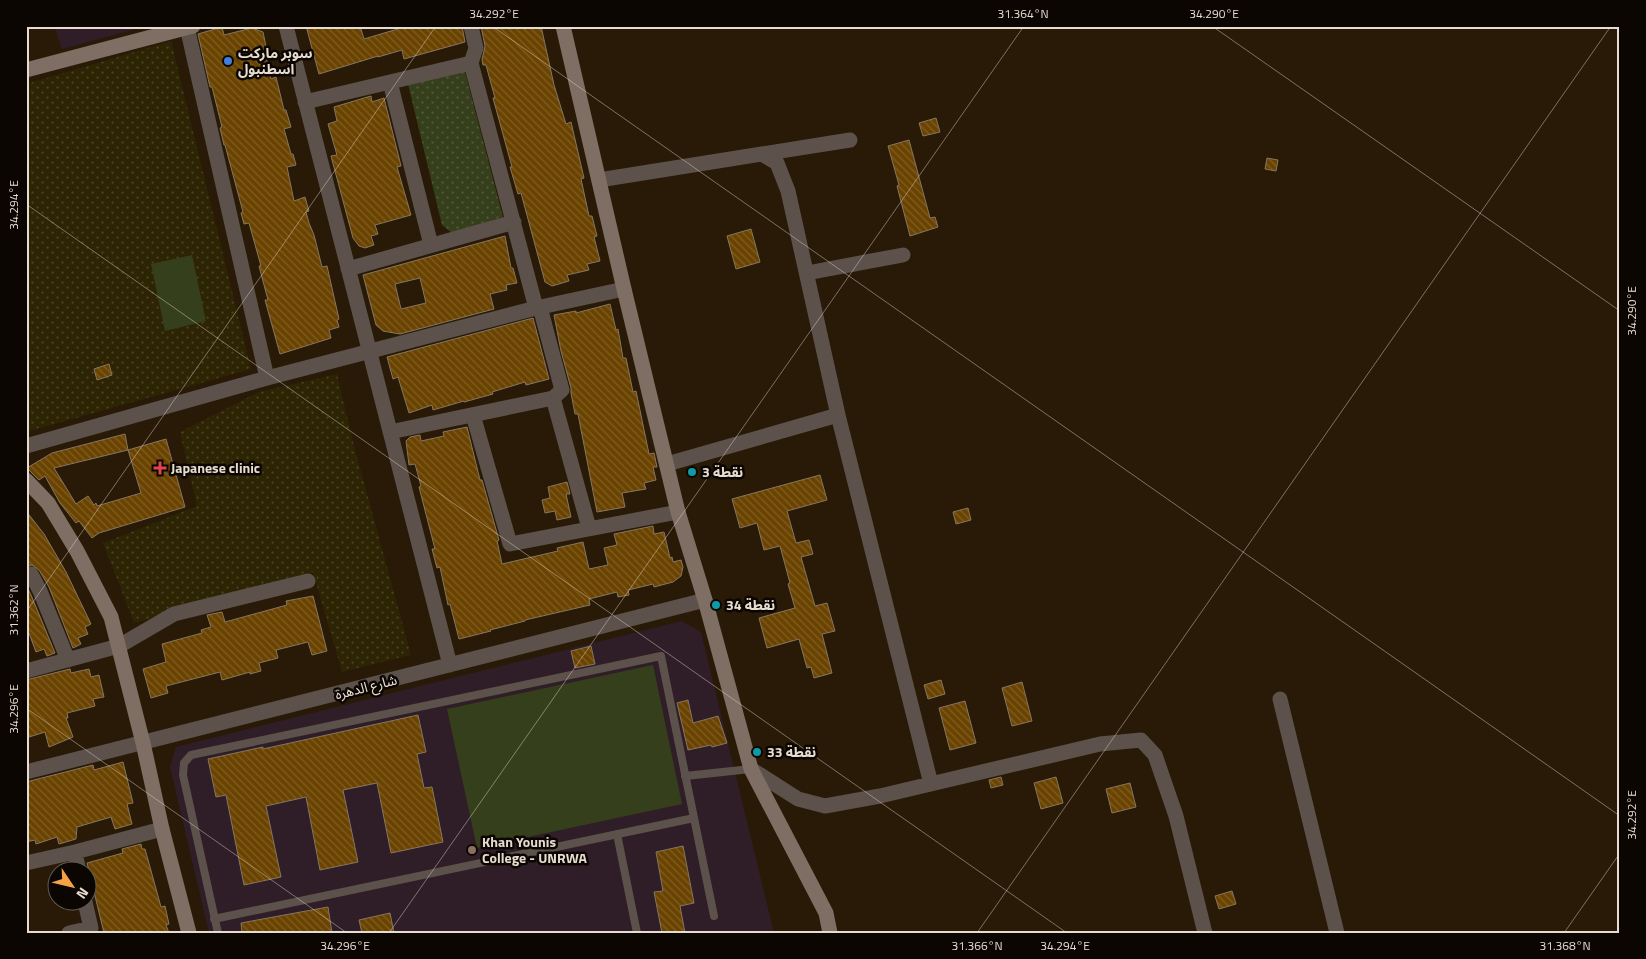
<svg xmlns="http://www.w3.org/2000/svg" width="1646" height="959" font-family="'Titillium Web','Noto Sans Arabic',sans-serif">
	<defs>
		<pattern id="grass-dots" width="8" height="8" patternUnits="userSpaceOnUse" patternTransform="scale(1.25)"><rect width="8" height="8" fill="#363f1b"/><path d="M2 2h.1M6 6h.1" fill="none" stroke="#535a3b" stroke-width="1.8" stroke-linecap="round"/></pattern>
		<pattern id="sand-dots" width="8" height="8" patternUnits="userSpaceOnUse" patternTransform="scale(1.25)"><rect width="8" height="8" fill="#2c2403"/><path d="M2 2h.1M6 6h.1" fill="none" stroke="#4b4327" stroke-width="1.8" stroke-linecap="round"/></pattern>
		<pattern id="building-back-hatch" width="6" height="6" patternUnits="userSpaceOnUse" patternTransform="scale(1.25)"><rect width="6" height="6" fill="#6a4300"/><path d="M-1 5l2 2M0 0l6 6M5-1l2 2" fill="none" stroke="#7f5e24"/></pattern>
	</defs>
	<rect width="100%" height="100%" fill="#281a07"/>
	<path fill="#2f1e27" d="M54,26h93l-85,23z
		M682,621l19,11 73,301h-565l-39,-166 6,-20z"/>
	<path fill="url(#grass-dots)" d="M464,68l39,149 -51,16 -10,-8 -34,-141z"/>
	<path fill="url(#sand-dots)" d="M171,41l80,328 -225,63v-348z
		M337,374l17,72 57,209 -69,17 -29,-100 -179,51 -31,-80 94,-37 -17,-74 79,-40z"/>
	<path fill="#363f1b" d="M192,255l14,66 -41,10 -14,-67z
		M653,665l29,139 -205,44 -30,-139z"/>
	<path fill="url(#building-back-hatch)" stroke="#877660" fill-rule="evenodd" d="M306,26h54l4,13 37,-11v-2h61l3,16 -61,17 -2,-9 -24,7v-1l-59,18z
		M481,26h60l13,59 12,39 5,-2 13,56 -3,1 8,37h3l5,20 -3,1 6,24 -13,3 2,6 -22,5 2,6 -17,5 -7,-4 -24,-89 -3,1 -8,-27h2l-19,-69h2l-9,-33h-3l-1,-5 3,-14z
		M222,27l2,8 28,-7 11,4 4,19 -2,1 6,27 5,-2 8,33h2l5,17 -7,2 7,25h2l3,11 -9,2 7,34 11,-4 4,14 -3,1 3,11 5,12 8,32 5,-1 12,53 -2,1 2,7 -10,3 2,8 -51,16 -15,-54h3l-9,-34h2l-12,-43 -5,1 -3,-11 2,-1 -18,-67h-1l-4,-17 2,-1 -10,-40h-2l-12,-53z
		M371,96l1,6 12,-4 17,68 -4,1 14,48 -36,10 3,9 -7,2 3,9 -9,3 -6,-2 -6,-8 -22,-82 6,-1 -9,-31 9,-3 -3,-14z
		M936,118l4,14 -17,4 -4,-13z
		M909,140l21,78 5,-1 3,10 -28,9 -13,-50 2,-1 -11,-39z
		M1267,158l11,2 -2,11 -11,-2z
		M751,229l9,33 -24,7 -9,-33z
		M505,236l6,32h2l4,15 -11,2 1,5 -17,4 4,15 -94,25 -17,-3 -7,-6 -13,-50zM420,278l6,25 -25,6 -6,-25z
		M610,304l6,26 2,-1 5,29h3l7,34 3,-1 13,63 5,-1 3,14h-4l3,13 -12,3 2,6 -24,4 3,14 -28,5 -19,-98h-3l-4,-21v-5l-10,-37 -7,-36 22,-4v2z
		M533,318l16,61 -23,6 -1,-3 -33,10 1,2 -29,8v-1l-31,9 -1,-5 -23,8 -11,-36 -5,2 -6,-22z
		M109,364l3,11 -15,5 -3,-11z
		M467,427l13,53h2l17,60 -2,1 5,23 56,-13 -1,-3 26,-6 6,27 19,-4 -4,-17 13,-3 -3,-11 39,-8 1,8 10,-2 6,26 2,-1 1,5 8,-2 2,7 -2,9 -8,6 -19,5 -1,-3 -25,6 1,5 -11,2 -1,-5 -28,7 1,6 -65,15v1l-35,9 1,1 -32,8 -9,-35 -2,1 -8,-38 -3,1 -5,-19h3l-16,-62 2,-1 -6,-22 -6,1 -3,-24 4,-4 10,-2 1,6 23,-5 -1,-4z
		M125,434l3,16 -74,18 22,36 12,-8 6,9 2,-2 1,3 44,-13 -13,-43 38,-11 19,68 -86,26 -7,5 -13,-17 -3,2 -16,-20 -15,-27 -6,4 -12,-12 25,-15z
		M820,475l7,25 -40,11 9,32 13,-3 4,14 -12,3 14,49 12,-3 8,28 -13,3 10,39 -18,5 -3,-11 -4,1 -8,-29 -32,9 -8,-30 36,-10 -7,-24 2,-1 -10,-37 -16,4 -7,-27 -17,5 -8,-29z
		M567,482l3,12h-4l5,23 -14,3 -2,-9 -10,2 -3,-13 8,-2 -2,-11z
		M968,508l3,12 -15,4 -3,-12z
		M26,511l18,23 22,38 25,52 -6,3 3,7 -10,4 3,6 -8,4 -24,-61 -10,-17 -7,-5 -6,1z
		M26,585l5,10 24,58 -8,3 -3,-7 -8,3 -7,-19 -3,1z
		M313,596l14,55 -15,4 -4,-13 -32,8 2,8 -19,5 2,8 -11,3v-2l-28,8 -2,-8 -54,14 2,7 -17,5 -8,-29 23,-7 -4,-18 40,-11 -1,-3 10,-3 -4,-12 15,-3 3,10 62,-17 -1,-4z
		M591,646l4,18 -20,4 -4,-17z
		M70,669l1,4 18,-4 2,8 8,-2 5,22 -11,2 2,7 -28,7 1,5h-2l7,19 -24,10 -4,-15 -19,6v-58z
		M941,680l4,14 -17,5 -4,-14z
		M1022,682l10,39 -20,5 -10,-38z
		M688,700l5,23 25,-7 9,27 -15,4 -1,-2 -23,5 -11,-47z
		M965,701l11,42 -26,7 -11,-42z
		M418,715l8,37 -9,2 7,34 8,-1 11,55 -52,11 -14,-70 -34,7 15,72 -38,8 -14,-73 -40,9 15,71 -37,8 -18,-90 -10,2 -8,-38 55,-12v2z
		M123,762l10,41 -6,1 5,20 -17,5 -4,-12 -34,10 -1,12 -17,5 -2,-7 -21,7 -1,-4 -9,2v-60l67,-17 1,5z
		M1001,777l2,8 -12,3 -2,-8z
		M1056,777l7,26 -22,6 -7,-26z
		M1130,783l6,24 -24,6 -6,-24z
		M141,844l1,5h3l16,58 4,-1 4,18 -3,1 3,8h-65l-17,-70 36,-10 -1,-4z
		M683,846l11,57 -14,3 5,27h-23l-8,-41 9,-1 -7,-39z
		M1232,891l4,13 -17,5 -4,-13z
		M328,907l4,26h-90l-1,-10z
		M390,913l4,20h-32l-3,-13z"/>
	<g fill="none" stroke-linecap="round" stroke-linejoin="round">
		<path stroke="#5c514b" stroke-width="8" d="M685,776l66,-7
			M617,834l20,99
			M214,919l480,-101
			M218,933l-35,-158 1,-12 7,-8 470,-99 53,260"/>
		<path stroke="#5c514b" stroke-width="15" d="M286,26l164,639
			M471,26l5,22 -5,15
			M187,27l80,351 269,-70 88,-19
			M390,82l41,163
			M305,102l166,-39 65,245
			M599,180l251,-40
			M348,269l166,-47
			M807,273l96,-18
			M540,307l22,83 -9,8
			M473,415l37,129 168,-32
			M838,415l93,369
			M390,432l163,-34 36,130
			M26,446l241,-68
			M667,464l171,-49 -50,-224 -11,-28 -15,-9
			M31,574l9,17 28,69
			M26,671l93,-25 55,-32 134,-33
			M1280,699l57,234
			M751,769l47,30 27,7 55,-10 220,-52 41,-4 14,15 21,61 29,117
			M26,772l679,-172
			M75,852l4,20
			M26,863l49,-11 87,-23
			M69,933l22,-5 -6,-26"/>
		<path stroke="#7f6e64" stroke-width="15" d="M563,26l61,263 54,223 27,88 46,169 75,144 4,20
			M26,70l167,-44
			M26,480l22,23 29,48 34,66 32,126 19,86 27,104"/>
	</g>
	<path fill="none" stroke="#e6dcd0" stroke-width="1" stroke-opacity="0.45" d="M492,26l1128,790M1212,26l408,285M26,204l1041,729M26,612l410,-586M26,708l321,225M389,933l635,-907M977,933l634,-907M1564,933l56,-80"/>
	<circle fill="#3f7fe0" stroke="#0c0602" stroke-width="2" cx="228" cy="61" r="5"/>
	<path fill="#e0444e" stroke="#0c0602" stroke-width="2" d="M157.5 460.5h5v5h5v5h-5v5h-5v-5h-5v-5h5z"/>
	<g fill="#0f9aa8" stroke="#0c0602" stroke-width="2">
		<circle cx="692" cy="472" r="5"/>
		<circle cx="716" cy="605" r="5"/>
		<circle cx="757" cy="752" r="5"/>
	</g>
	<circle fill="#8d6e63" stroke="#0c0602" stroke-width="2" cx="472" cy="850" r="5"/>
	<g text-anchor="middle" stroke-width="5" stroke-linejoin="round" paint-order="stroke">
		<g font-size="14" font-weight="bold" fill="#e6dcd0" stroke="#0c0602" text-anchor="start">
			<text x="238" y="58">سوبر ماركت<tspan x="238" dy="16">اسطنبول</tspan></text>
			<text x="171" y="473">Japanese clinic</text>
			<text x="702" y="477">نقطة 3</text>
			<text x="726" y="610">نقطة 34</text>
			<text x="767" y="757">نقطة 33</text>
			<text x="482" y="847">Khan Younis<tspan x="482" dy="16">College - UNRWA</tspan></text>
		</g>
		<g font-size="14" fill="#e6dcd0" stroke="#0c0602">
			<text transform="translate(366 687) rotate(-14)" y="5">شارع الدهرة</text>
		</g>
	</g>
	<rect width="1646" height="959" fill="none" stroke="#0c0602" stroke-width="55"/>
	<g transform="translate(72 886) rotate(125)"><circle r="24" fill="#0c0602" stroke="#635c54"/>
	<path d="M0-4L9 19L0 12L-9 19Z" fill="#f5a345"/>
	<text y="-8" font-size="14" font-weight="bold" text-anchor="middle" fill="#e6dcd0">N</text>
	</g>
	<rect x="28" y="28" width="1590" height="904" fill="none" stroke="#e6dcd0" stroke-width="2"/>
	<g font-size="12" text-anchor="middle" fill="#e6dcd0">
		<text x="494" y="18">34.292°E</text>
		<text x="1023" y="18">31.364°N</text>
		<text x="1214" y="18">34.290°E</text>
		<text transform="translate(14 205) rotate(-90)" y="4">34.294°E</text>
		<text transform="translate(1632 311) rotate(-90)" y="4">34.290°E</text>
		<text transform="translate(14 610) rotate(-90)" y="4">31.362°N</text>
		<text transform="translate(14 709) rotate(-90)" y="4">34.296°E</text>
		<text transform="translate(1632 815) rotate(-90)" y="4">34.292°E</text>
		<text x="345" y="950">34.296°E</text>
		<text x="977" y="950">31.366°N</text>
		<text x="1065" y="950">34.294°E</text>
		<text x="1565" y="950">31.368°N</text>
	</g>
</svg>
